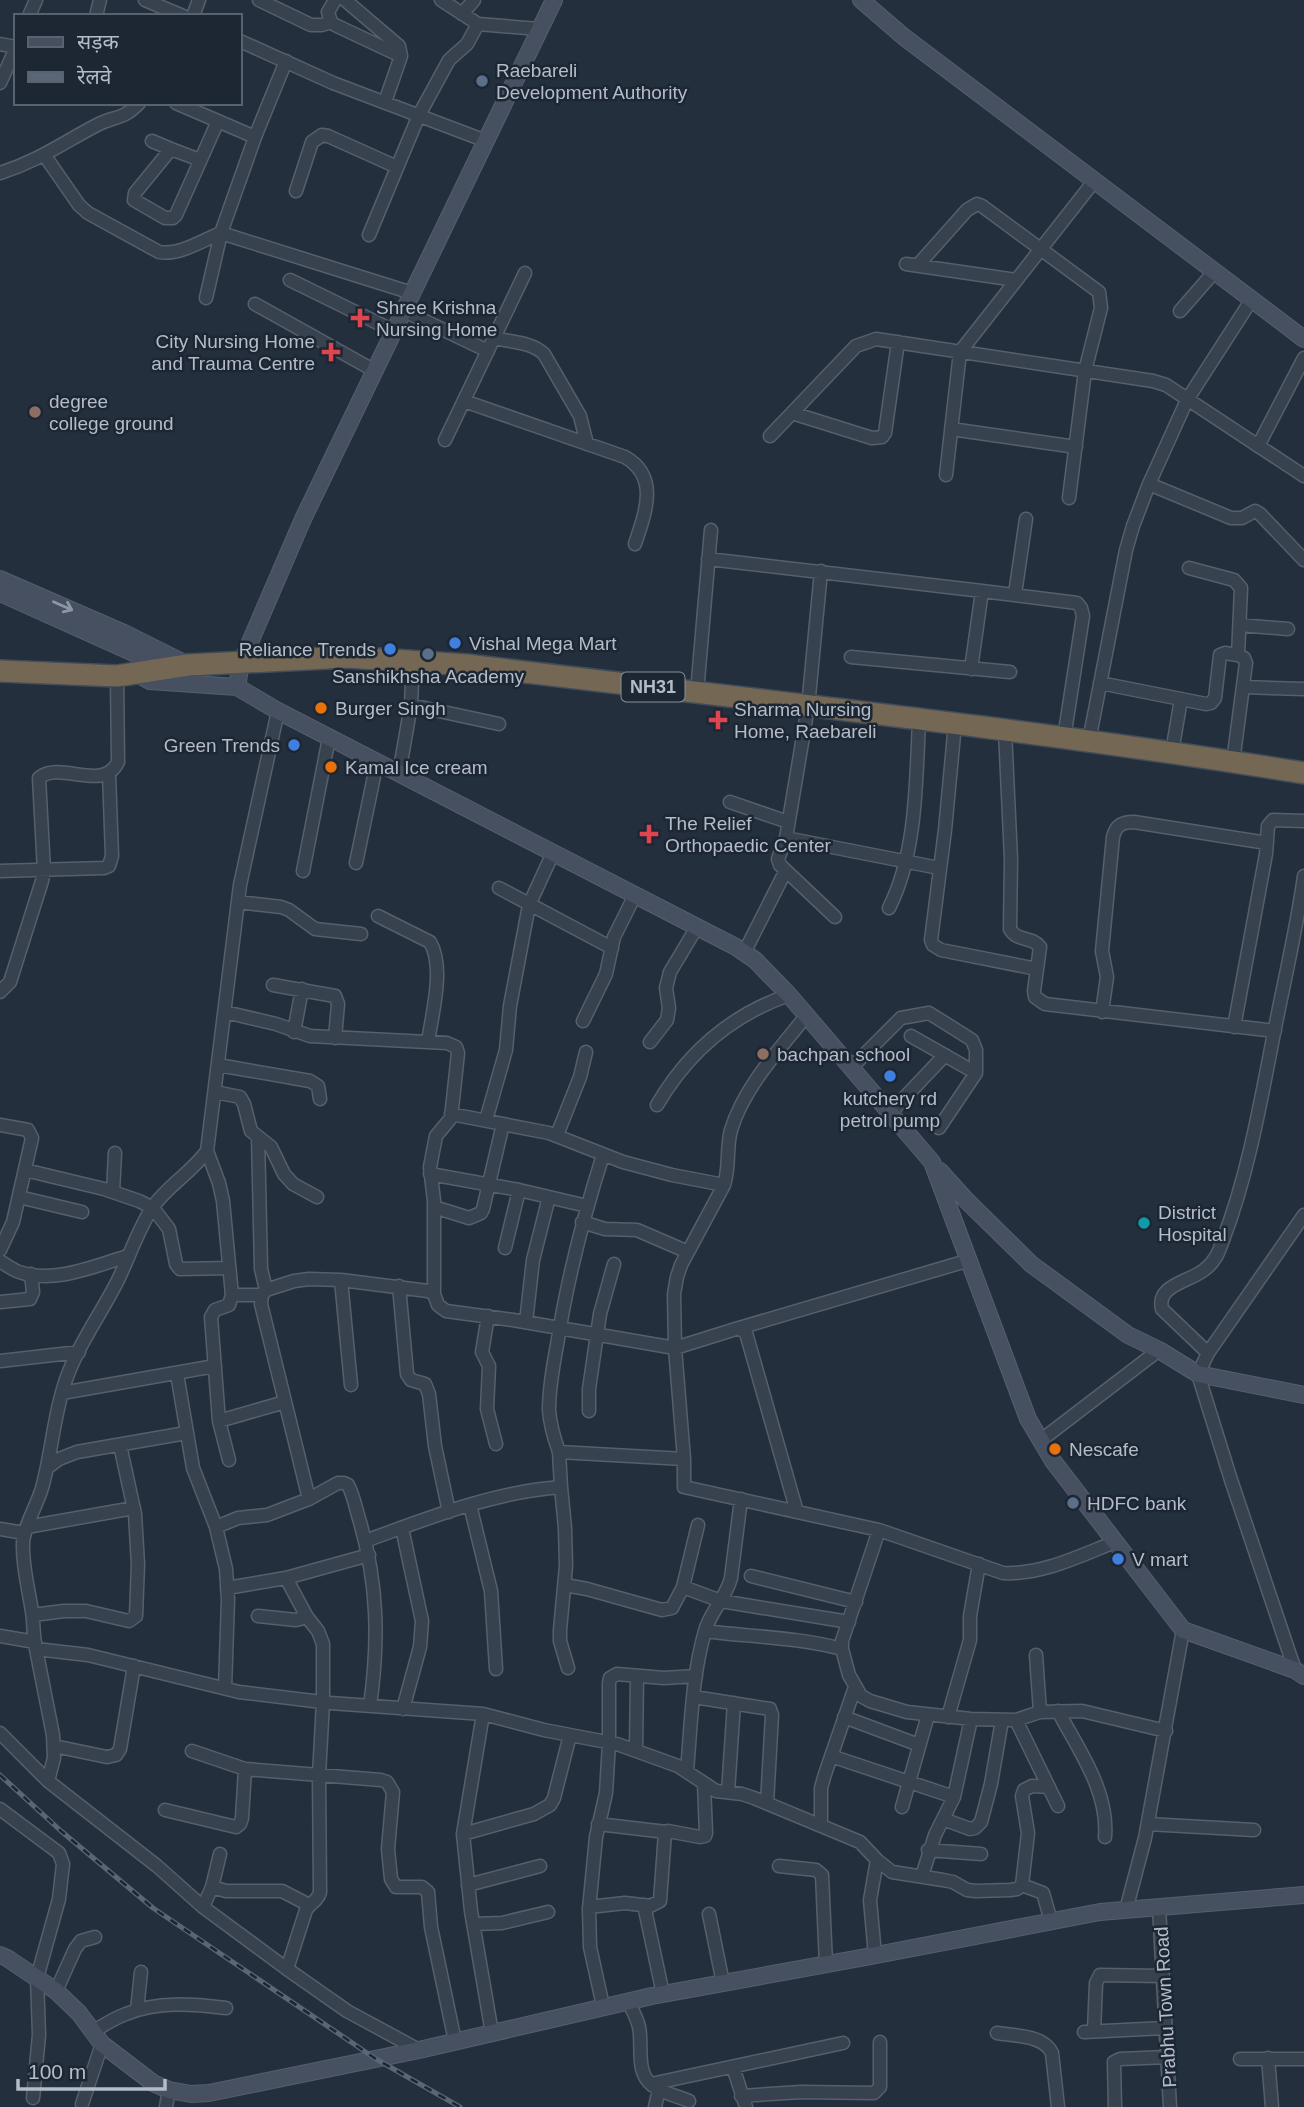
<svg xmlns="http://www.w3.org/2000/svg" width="1304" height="2107" font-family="Arial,'Noto Sans Devanagari',sans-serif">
	<rect width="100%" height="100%" fill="#242f3e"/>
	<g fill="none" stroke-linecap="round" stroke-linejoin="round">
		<g stroke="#565f6c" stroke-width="15">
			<path id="street" d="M145,0l38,16
				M259,0l52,25h11l9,-3
				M335,0l-7,12 3,10 4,3 66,31
				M345,0l54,46 2,10 -16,46
				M441,0l37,24 61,5
				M462,14l12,-14
				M29,16l7,-16
				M96,16l4,-16
				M193,16l6,-16
				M240,41l93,42 153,58
				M0,44l16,3
				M286,61l-31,76 -34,96 191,60
				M0,83l16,-35
				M176,103l79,34
				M152,141l19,8 -36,44 -1,7 31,18h8l3,-3 42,-94
				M171,149l29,11
				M45,156l34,49 9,8 71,39c20,4 44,-12 62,-19
				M0,173c38,-12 61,-29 95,-47 20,-11 27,-5 44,-23
				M296,191l16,-49 10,-7 6,1 69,31
				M369,235l50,-120 30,-55 18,-16 11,-20
				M906,264l110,16
				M918,265l49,-55 10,-6 5,2 117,86 2,16 -16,63 -16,127
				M290,280l104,51
				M206,298l15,-65
				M255,304l120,67
				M404,311l84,40
				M1180,311l35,-40
				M494,338c16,4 38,4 50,16l36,62 7,28
				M464,401l161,56c35,20 20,56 10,87
				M792,413l80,25 10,-1 3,-4 13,-91
				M951,429l125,18
				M770,436l86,-90 20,-7 277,42 13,4 138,91
				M445,440l80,-167
				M1258,446l46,-88
				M946,475l14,-123 135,-172
				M1149,484l82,34h11l13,-7 5,3 44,46
				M708,559l274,32 95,12 4,5 2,8 -19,122
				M1189,568l45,12 7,8 -3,67 6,3 2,5 -13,99
				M821,571l-13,136 -22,131 153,30
				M1015,594l11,-75
				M1240,625l48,4
				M851,657l159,15
				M971,669l11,-78
				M1100,683l106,21 5,-1 4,-5 5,-43 5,-2 13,2
				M1243,687l61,2
				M697,692l14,-162
				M411,705l88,19
				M278,711l-38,174 -33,266c-16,22 -40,35 -55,57 -15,24 -22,47 -34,72 -18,36 -44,70 -55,109 -10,33 -12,67 -21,99 -5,17 -18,38 -19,55 -1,23 6,47 9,69 2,12 1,24 4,37l52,6 151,37 91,11 153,11 -20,120 8,77 21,122
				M955,724l-10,106 -14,110 2,5 8,5 96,19
				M1005,731l6,128 -1,70c7,13 22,7 30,18l-6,44 1,6 10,7 230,27
				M1089,741l37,-191 7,-24 16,-42 38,-84 65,-101
				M1172,752l9,-53
				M399,774l12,-69 2,-45
				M730,802l58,20
				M786,838l-8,21 2,6 55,52
				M356,863l21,-101
				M0,871l104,-3 5,-2 3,-10 -3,-82
				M303,871l26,-133
				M499,888l113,60
				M238,902l43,5 8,3 26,19 46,5
				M889,908c28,-55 27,-128 30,-188
				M378,916l52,26c15,25 2,72 -2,100
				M744,953l41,-81
				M273,985l62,11 3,8 -3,34
				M0,992l10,-10 32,-101 2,-10 -5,-93c21,-18 64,15 79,-16l-1,-86
				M225,1012l51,12 34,12 137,7 9,4 2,6 -7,65 -15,18 -6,31 4,34v93
				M1102,1012l5,-35 -5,-26 11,-114c3,-12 9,-15 21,-15l133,21
				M583,1021l23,-47 8,-37 21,-42
				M1234,1027l32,-173 2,-28 5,-6 31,1
				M294,1032l8,-43
				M911,1036l65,37
				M650,1042l17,-22 2,-12 -3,-20 4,-16 27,-45
				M218,1065l92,16 8,5 2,13
				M851,1068l50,-50 28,-5 43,27 4,10v23l-37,55
				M215,1092l25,5 4,7 7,27 20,16 13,27 9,10 24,13
				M657,1105c31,-53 74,-90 132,-110
				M890,1113l55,-58
				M451,1114l98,19 74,29 49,13 52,10
				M486,1120l20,-70 4,-44 19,-101 24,-52
				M0,1125l28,5 4,8 -19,84 -13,28
				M557,1135l23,-58 6,-25
				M258,1137l3,132 5,21
				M207,1151l12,32 4,18 9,94 -3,10 -14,5 -4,7 8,104 10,39
				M25,1170l79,19 35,12 14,7 16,21 7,35 4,5 49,-1
				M430,1174l89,16 68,16
				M113,1192l2,-39
				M19,1197l63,15
				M434,1207l35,11 12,-5 2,-4 20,-85
				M582,1222l23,7 32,1 51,22
				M505,1248l14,-58
				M0,1261c6,4 13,9 19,11 36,12 75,-6 109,-16
				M341,1280l10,105
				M399,1286l8,88 4,6 14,4 4,10 6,52 14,66
				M232,1295h30
				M0,1302l30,-3 3,-7 -2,-18
				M488,1316l-6,36 7,14 -2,43 9,35
				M526,1322l7,-62 16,-63
				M739,1328l231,-68
				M1208,1353l-46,-44c-6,-24 27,-27 42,-39 11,-8 15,-18 19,-30 26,-68 38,-141 52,-212 10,-51 22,-101 29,-152
				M0,1361l79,-9
				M177,1374l16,94 23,59 10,42 2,31 -3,88
				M62,1393l153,-27
				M589,1411v-22l11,-75 14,-50
				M219,1421l66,-19
				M1040,1441l119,-91
				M559,1452c-5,-14 -9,-28 -10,-42 0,-22 4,-44 8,-65 10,-65 26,-127 46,-190
				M47,1468l12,-9 18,-7 109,-19
				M561,1487l4,41 1,38 -6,64v11l8,27
				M470,1505l21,86 5,78
				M797,1512l-51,-179 -7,-5 -64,20 -1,-54 3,-17 4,-12 43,-80c6,-18 2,-37 7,-55 13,-43 48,-80 75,-114
				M27,1527l107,-19
				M216,1527l22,-9 29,-3 42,-16
				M402,1528l20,93 -2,26 -17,62
				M0,1529l24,4
				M879,1530l-37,111v8l7,26 12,21 9,5 37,11 64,7 45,1 24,-8 42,-1 84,20
				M365,1541c64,-23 128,-49 196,-54l-2,-35 125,7
				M751,1576l105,26
				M286,1578l83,-23
				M565,1585l22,4 75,21 10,-2 11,-21 15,-62
				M683,1587l38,14 128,21
				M227,1588l59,-10 21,39 11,14 5,13v58l-4,73 1,117c-2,9 -9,10 -14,18l-19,59
				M33,1615l31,-4h22l43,10 7,-5 2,-52 -3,-50 -15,-69
				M258,1616l38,4 11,-3
				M705,1631c46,6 92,6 137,18
				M0,1636l35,6
				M1036,1655l4,57
				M1295,1670l-64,-190 -33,-106 10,-21 96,-138
				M694,1697l76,12 2,6 -5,88
				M370,1706c9,-65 8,-121 -10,-184 -4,-12 -6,-26 -12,-37l-4,-2h-6l-29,16 -48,-195 1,-9 4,-5 28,-9 15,-2 32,1 87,11 6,3 4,11 8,6 67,9 162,28 9,111v28l195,43 124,43c39,2 76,-17 112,-31
				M1058,1711c20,38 51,80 47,126
				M483,1714l61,16 73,14 61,22 38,25 26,3 12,4 106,44 17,18 15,12 51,8 10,2 14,8 9,1 34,-1 7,-1 5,-4 6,-52 -6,-37 2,-6 8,-4 17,1
				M844,1717l75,28
				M948,1717l22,-77v-24l9,-52
				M1016,1720l42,86
				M0,1733l48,48 6,-23 -1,-23 -17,-86
				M54,1746l53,11 9,-2 4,-6 14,-83
				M636,1750l1,-74
				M192,1751l53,18 136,11 6,2 6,10 -5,57 3,30 5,8h26l6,5 3,35 24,114
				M831,1756l123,41
				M687,1771c4,-46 5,-95 18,-140 5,-19 21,-33 26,-53l10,-79
				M48,1781l109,85 46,41 84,62 60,42 72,39
				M728,1792l6,-89
				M902,1807l26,-92
				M0,1809l59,44 4,11 -4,35 -22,79 2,57 -6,63
				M165,1810l71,17 4,-3 2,-6 3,-49
				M943,1819l27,10 5,-1 6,-6 10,-38 11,-64
				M598,1824l68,8
				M1148,1824l106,6
				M821,1826v-38l4,-14 30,-87
				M463,1834l71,-20 16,-9 4,-7 16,-63
				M928,1850l53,4
				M779,1866l37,4 6,5 4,89
				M922,1876l13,-41 19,-38 17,-78
				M468,1885l72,-19
				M1022,1885l21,8 8,28
				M212,1887l14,4h56l27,14
				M644,1905l19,89
				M203,1907l9,-20 8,-33
				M589,1907l36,-4 25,3 10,-5 5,-68 3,-2 32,6 5,-1 1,-3 -2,-49
				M1159,1907l11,200
				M1126,1910l19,-72 38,-208
				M709,1914l14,69
				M473,1924l29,-1 46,-11
				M875,1955l-5,-55 7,-40
				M56,1991l19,-42 6,-8 14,-4
				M628,2001c4,8 9,17 11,26 4,19 -4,45 13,58 10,8 25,11 37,16
				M603,2006l-13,-59 -1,-38 7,-72 10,-44 1,-17 2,-33v-60l1,-5 7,-4 47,4 32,-2
				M137,2010l4,-38
				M1094,2031l2,-48 4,-8 62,1
				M92,2032c11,-6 22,-14 34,-18 32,-13 66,-10 100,-6
				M1084,2032l81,-4
				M997,2033c18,3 47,2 55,20l6,54
				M1268,2058l4,49
				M1240,2059h64
				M733,2067l13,40
				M651,2084l192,-41
				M741,2096l60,-4 73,1 6,-6v-45
				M82,2104l20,-60
				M166,2107l3,-17
				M655,2107l4,-18
				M1115,2107l-1,-45 6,-3 48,-2"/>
		</g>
		<g stroke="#565f6c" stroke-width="18">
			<path id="secondary" d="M554,0l-251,519 -62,144 -4,24 41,24 458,236 19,13 34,35 143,167 96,257 25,42 130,169 112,40 9,6
				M861,0l43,37 400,302
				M0,579l124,54 64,32
				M0,593l167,75
				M137,674l13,7 87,6
				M940,1171l27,30 64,63 97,71 31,15 39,24 106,21
				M0,1955l7,3 49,33 23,22 23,31 51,39 16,7 22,4 18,-1 210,-43 233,-54 214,-39 234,-45 204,-17"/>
		</g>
		<g stroke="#434c59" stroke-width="24">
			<path id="highway" d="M0,671l117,5 71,-11 159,-8 120,8c279,34 559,63 837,108"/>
		</g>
		<use href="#street" stroke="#38414e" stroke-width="12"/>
		<use href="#secondary" stroke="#465061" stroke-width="16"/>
		<use href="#highway" stroke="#746855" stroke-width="21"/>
		<g stroke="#5a6575" stroke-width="5">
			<path id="rail" d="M0,1775l61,56 92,77 223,151 84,48"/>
		</g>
		<use href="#rail" stroke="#1d2633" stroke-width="2.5" stroke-dasharray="8" stroke-linecap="butt"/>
	</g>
	<defs><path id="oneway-shaft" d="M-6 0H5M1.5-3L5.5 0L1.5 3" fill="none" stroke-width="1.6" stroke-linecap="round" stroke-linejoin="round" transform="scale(1.75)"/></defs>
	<use stroke="#8e96a5" href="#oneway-shaft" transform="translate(63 606) rotate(24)"/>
	<g fill="#5c6f8a" stroke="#1d2633" stroke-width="2.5">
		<circle cx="482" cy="81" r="7"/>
		<circle cx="428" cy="654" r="7"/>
		<circle cx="1073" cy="1503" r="7"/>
	</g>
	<g fill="#e0444e" stroke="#1d2633" stroke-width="2.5">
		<path d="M356.5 307.5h7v7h7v7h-7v7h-7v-7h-7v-7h7z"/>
		<path d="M327.5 341.5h7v7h7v7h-7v7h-7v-7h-7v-7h7z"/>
		<path d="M714.5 709.5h7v7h7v7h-7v7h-7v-7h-7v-7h7z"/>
		<path d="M645.5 823.5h7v7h7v7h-7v7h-7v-7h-7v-7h7z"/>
	</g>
	<g fill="#8d6e63" stroke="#1d2633" stroke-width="2.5">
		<circle cx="35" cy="412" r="7"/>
		<circle cx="763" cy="1054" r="7"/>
	</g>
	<g fill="#3f7fe0" stroke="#1d2633" stroke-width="2.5">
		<circle cx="455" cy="643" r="7"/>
		<circle cx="390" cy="649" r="7"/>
		<circle cx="294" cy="745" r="7"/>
		<circle cx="890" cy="1076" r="7"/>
		<circle cx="1118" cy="1559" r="7"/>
	</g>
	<g fill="#e8710a" stroke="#1d2633" stroke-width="2.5">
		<circle cx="321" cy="708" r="7"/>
		<circle cx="331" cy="767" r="7"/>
		<circle cx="1055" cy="1449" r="7"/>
	</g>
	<circle fill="#0f9aa8" stroke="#1d2633" stroke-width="2.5" cx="1144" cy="1223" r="7"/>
	<g text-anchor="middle" stroke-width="5" stroke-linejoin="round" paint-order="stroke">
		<rect fill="#1d2633" stroke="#878f9c" stroke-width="2" x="621.5" y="672.5" width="63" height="29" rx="5"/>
		<g font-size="18" font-weight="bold" fill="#b4bcc9">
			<text x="653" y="693">NH31</text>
		</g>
		<g font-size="19" fill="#b4bcc9" stroke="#1d2633" text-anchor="start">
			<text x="496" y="77">Raebareli<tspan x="496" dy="22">Development Authority</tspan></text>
			<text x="376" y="314">Shree Krishna<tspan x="376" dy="22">Nursing Home</tspan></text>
			<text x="315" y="348" text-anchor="end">City Nursing Home<tspan x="315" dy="22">and Trauma Centre</tspan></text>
			<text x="49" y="408">degree<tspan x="49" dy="22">college ground</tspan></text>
			<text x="469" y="650">Vishal Mega Mart</text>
			<text x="376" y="656" text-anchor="end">Reliance Trends</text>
			<text x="428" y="683" text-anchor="middle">Sanshikhsha Academy</text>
			<text x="335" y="715">Burger Singh</text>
			<text x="734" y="716">Sharma Nursing<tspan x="734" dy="22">Home, Raebareli</tspan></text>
			<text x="280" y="752" text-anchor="end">Green Trends</text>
			<text x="345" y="774">Kamal Ice cream</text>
			<text x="665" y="830">The Relief<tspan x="665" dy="22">Orthopaedic Center</tspan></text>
			<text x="777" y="1061">bachpan school</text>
			<text x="890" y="1105" text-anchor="middle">kutchery rd<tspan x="890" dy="22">petrol pump</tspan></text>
			<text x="1158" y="1219">District<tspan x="1158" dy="22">Hospital</tspan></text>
			<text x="1069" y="1456">Nescafe</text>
			<text x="1087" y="1510">HDFC bank</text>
			<text x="1132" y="1566">V mart</text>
		</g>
		<g font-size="19" fill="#b4bcc9" stroke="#1d2633">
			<text transform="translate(1165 2007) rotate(-93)" y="7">Prabhu Town Road</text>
		</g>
	</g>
	<rect x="14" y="14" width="228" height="91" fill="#1d2633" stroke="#59626f" stroke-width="2"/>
	<rect x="28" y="37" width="35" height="10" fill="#465061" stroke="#59626f" stroke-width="2"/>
	<text x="77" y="49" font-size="21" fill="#b4bcc9">सड़क</text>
	<rect x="28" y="72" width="35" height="10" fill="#5a6575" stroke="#59626f" stroke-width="2"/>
	<text x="77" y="84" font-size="21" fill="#b4bcc9">रेलवे</text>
	<path d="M18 2079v10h147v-10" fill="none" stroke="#b4bcc9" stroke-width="3.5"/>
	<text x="28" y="2079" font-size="21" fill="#b4bcc9" stroke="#1d2633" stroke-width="5" paint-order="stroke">100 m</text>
</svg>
